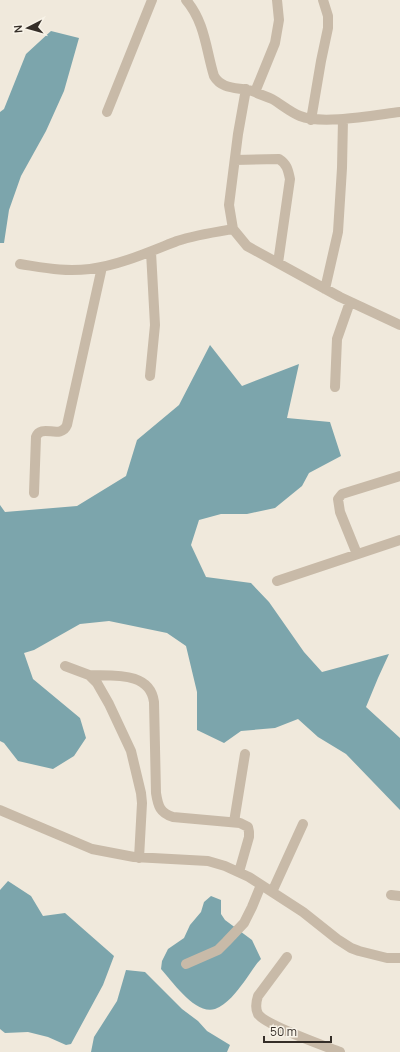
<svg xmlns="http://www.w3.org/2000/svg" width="400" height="1052" font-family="Manrope,sans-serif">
	<rect width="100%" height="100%" fill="#f0e9dc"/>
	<path fill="#7ca5ac" d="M51,31l28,7 -15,53 -18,40 -25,45 -12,34 -5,33h-4v-131l4,-3 22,-55z
		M210,345l32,41 57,-22 -12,54 43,4 11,34 -32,17 -7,13 -27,22 -28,6h-26l-22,6 -8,25 15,32 45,6 18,19 35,50 18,20 67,-18 -11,24 -12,29 34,31v72l-54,-56 -28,-17 -20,-18 -23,9 -34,3 -17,12 -27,-13v-38l-11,-46 -19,-13 -58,-12 -29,3 -46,26 -10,3 9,26 47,39 6,20 -12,18 -21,13 -35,-8 -14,-18 -4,-2v-236l5,7 72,-6 49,-30 11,-36 42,-35z
		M8,881l23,15 12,20 22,-3 49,43 -11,29 -32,59 -5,1 -18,-8 -20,-5 -23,1 -5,-4v-139z
		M211,896l10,4v14l4,6 27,20 9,19c-7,7 -11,15 -17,23 -7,9 -17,23 -29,27 -20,6 -42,-27 -54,-40l1,-8 6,-12 16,-11 6,-13 11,-13 3,-10z
		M126,970l19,2 37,37 16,12 9,10 23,14 -3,7h-136l3,-15 23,-36z"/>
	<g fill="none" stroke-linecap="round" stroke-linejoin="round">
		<path stroke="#c8baa8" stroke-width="10" d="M186,0c19,22 20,50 28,76 8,14 24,11 38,15 7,3 13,5 20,8 9,5 18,13 28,17 22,9 75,-1 100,-4
			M246,89l-8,45 -9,71 4,24 14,17 93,51 60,28
			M255,92l20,-49 4,-23 -2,-20
			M107,112l45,-112
			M311,120l10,-59 7,-33v-12l-5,-16
			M235,160l44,-1c8,5 9,11 11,20l-12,84
			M20,264c26,4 44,8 70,5 30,-4 59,-17 87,-28 18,-6 38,-9 56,-12
			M325,289l13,-57 4,-64 1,-49
			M150,376l5,-51 -4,-73
			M335,387l2,-48 13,-37
			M34,493l2,-56c5,-14 25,3 31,-12l35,-158
			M357,554l-17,-42 -2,-13 4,-5 58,-18
			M277,581l123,-41
			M65,666l24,9 8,8 12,21 22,47 10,42 1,10 -3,55
			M89,675c24,1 61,-4 65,27l2,91c2,13 4,20 17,24l67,6 8,4 1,5v5l-10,35
			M0,810l92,39 42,8 74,4 17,5 24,11 54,35 34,27 14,9 8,3 28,7h13
			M234,822l11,-68
			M272,892l31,-68
			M391,895l9,1
			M287,957l-29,39c-2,6 -3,12 0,18 7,11 67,32 82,38
			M186,964l32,-14 8,-8 18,-19 8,-16 9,-22"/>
	</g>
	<g transform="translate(28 28) rotate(264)" stroke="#f8f3e8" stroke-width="3" paint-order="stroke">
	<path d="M0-3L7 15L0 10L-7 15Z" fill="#352e28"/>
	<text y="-6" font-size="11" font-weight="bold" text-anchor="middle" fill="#352e28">N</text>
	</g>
	<path d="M264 1036v6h67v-6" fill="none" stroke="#352e28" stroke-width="2"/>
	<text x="270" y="1036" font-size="12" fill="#352e28" stroke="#f8f3e8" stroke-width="3" paint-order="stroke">50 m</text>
</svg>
